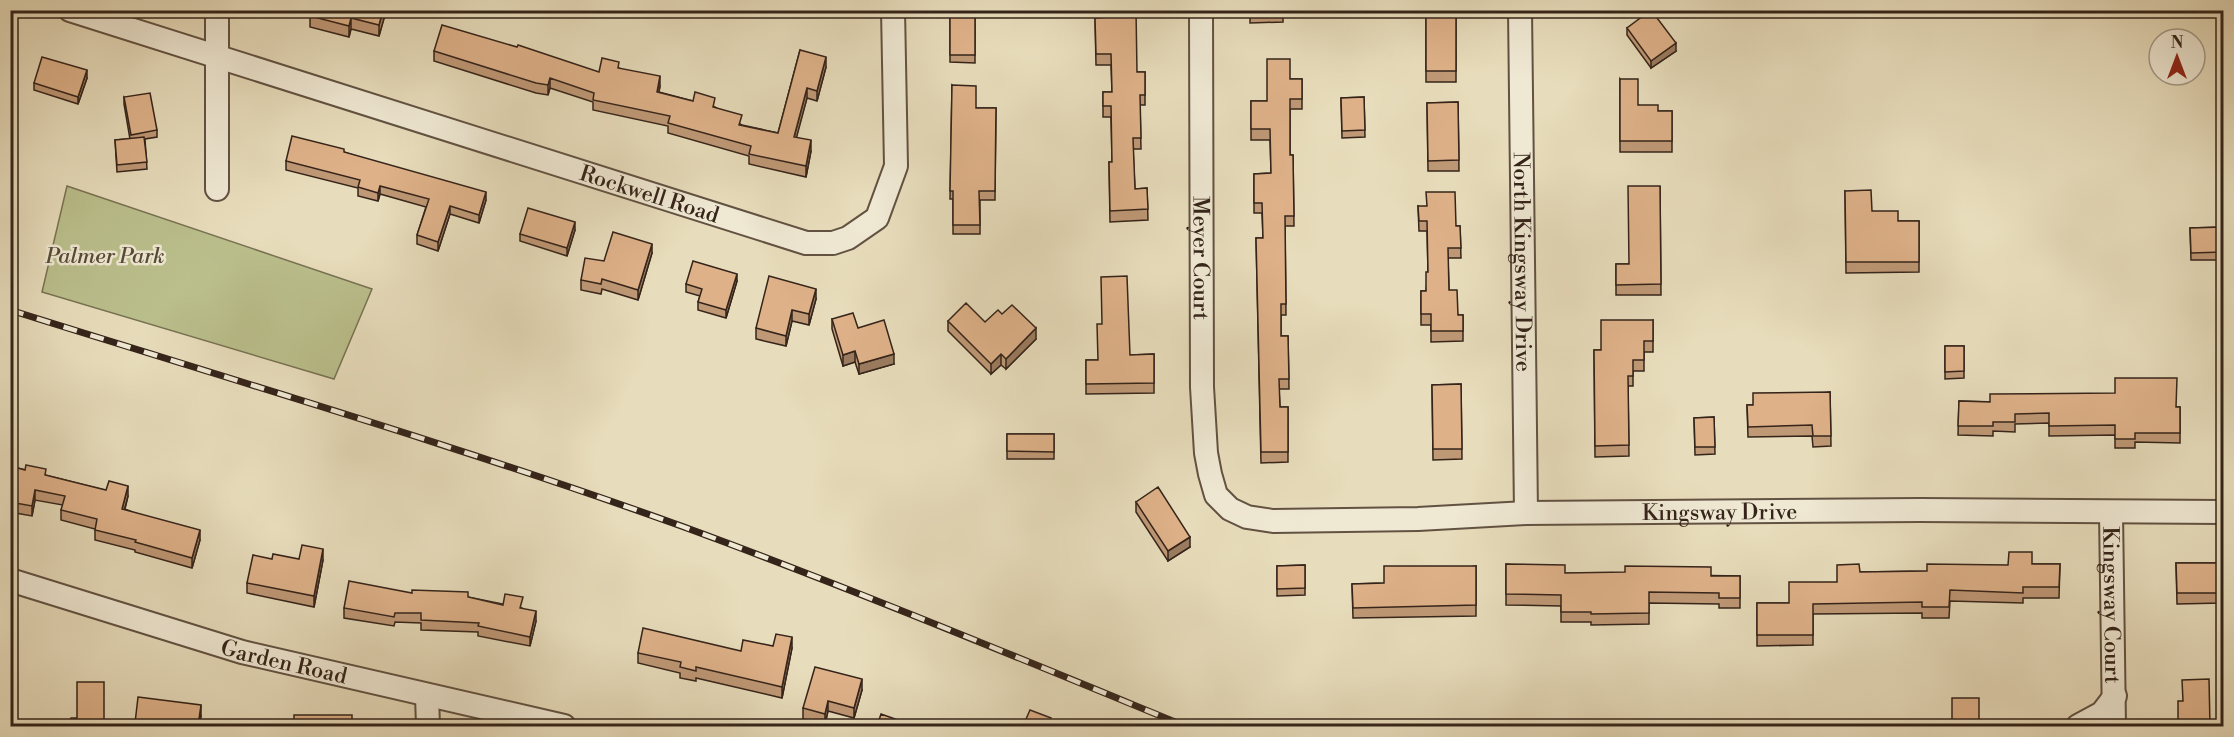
<svg xmlns="http://www.w3.org/2000/svg" width="2234" height="737" font-family="'Libre Bodoni',serif">
	<rect width="100%" height="100%" fill="#e7dcbb"/>
	<filter id="stains"><feTurbulence type="fractalNoise" baseFrequency=".00333" numOctaves="4"/><feColorMatrix values="0 0 0 0 .2 0 0 0 0 .09 0 0 0 0 .02 0 0 0 .5 -.17"/></filter>
	<radialGradient id="worn" r=".72"><stop offset=".6" stop-color="#630" stop-opacity="0"/><stop offset="1" stop-color="#630" stop-opacity=".3"/></radialGradient>
	<path fill="#babf8c" stroke="#787253" stroke-width="1.5" d="M67,186l305,103 -38,90 -292,-87z"/>
	<g fill="none" stroke-linecap="round" stroke-linejoin="round">
		<g stroke="#625242" stroke-width="26">
			<g id="minor">
				<path id="s1" d="M70,10l736,233h27l15,-5 29,-20 19,-52 -3,-156"/>
				<path id="s2" d="M1201,10l1,377 4,66 4,21 6,21 14,14 17,8 26,4 145,-2 108,-6 394,-3 304,2"/>
				<path id="s3" d="M1520,10l6,503"/>
				<path d="M217,189v-179"/>
				<path id="s4" d="M2111,512l3,214"/>
				<path id="s5" d="M10,580l232,72 322,74"/>
				<path d="M427,696l1,30"/>
				<path d="M2078,726l24,-13 13,-17"/>
			</g>
		</g>
		<use href="#minor" stroke="#efe8d3" stroke-width="22"/>
		<g stroke="#35241a" stroke-width="7">
			<path id="rail" d="M10,310c226,71 452,137 674,217 169,62 335,131 501,199"/>
		</g>
		<use href="#rail" stroke="#efe8d3" stroke-width="4.5" stroke-dasharray="14" stroke-linecap="butt"/>
	</g>
	<path fill="#bf9876" stroke="#35241a" stroke-width="1.5" d="M386,10l-7,26 -28,-7 -2,8 -39,-10v-11z
		M1250,10h33v12l-33,1z
		M950,11h25v52l-25,-1z
		M1456,16v66h-30v-65z
		M1095,18l42,54h8v33h-5l1,44h-8l2,40 12,-1 1,32 -38,2 -1,-60h3l-1,-45h-8v-25h9l-1,-27h-15z
		M1627,28l49,23 -25,17 -24,-33z
		M800,50l26,17 -9,34 -10,-3 -11,39 15,14 -5,26 -57,-13v-8l-81,-23v-7l-75,-16v-8l-43,-14 -2,7 -12,-2 -102,-32v-10l165,21 20,-4 41,18 -1,6 56,15 27,18 36,8z
		M87,78l-9,26 -44,-14v-7z
		M1290,79h12v30h-12v46h3l1,71h-9l1,89h-5v21h7l1,53h-10l1,18h8v55l-27,1 -5,-225h7l-1,-25h-8v-39l17,-1 -1,-33h-19v-39h16z
		M1620,79l18,26 20,6h14v41h-52z
		M952,85l24,23h20l-1,92h-15v34h-27v-35h-3z
		M124,97l33,33v7l-12,2 2,30 -30,3 -2,-32 15,-1 -6,-35z
		M1364,97l1,40 -23,1 -1,-40z
		M1458,102l1,69h-31l-1,-68z
		M344,152l142,48 -7,23 -29,-9 -12,37 -21,-7v-9l9,-28 -46,-13 -2,7 -20,-5v-8l-72,-18v-9z
		M1660,186l1,109h-45v-31h13z
		M1845,191l27,20 26,10h21v51l-73,1z
		M1418,206l38,20h4l1,32h-13l1,32 9,25h5v26l-32,1v-17h-10v-34h5l2,-19 -1,-41h-8z
		M2223,227v33h-32l-1,-32z
		M575,230l-8,26 -47,-15v-7z
		M652,253l-14,47 -36,-11 -1,5 -20,-4v-10l23,-19z
		M737,281l-11,37 -28,-8v-8l2,-6 -14,-4v-8z
		M816,299l-7,26 -17,-4 -6,25 -30,-7v-11z
		M1002,314l34,25 -30,30 -5,-4 -10,9 -43,-43v-10l37,1z
		M832,319l26,9 36,36 -35,10 -4,-12 -12,4 -11,-37z
		M1653,320v32h-9v19h-11v15h-5l1,70 -34,1 -1,-107h7z
		M1945,346h19v32l-19,1z
		M1154,354v39l-68,1v-34h12l32,-5z
		M1461,384l1,75 -29,1 -1,-75z
		M1830,392l1,54 -18,1 -1,-11 -64,1 -1,-32h6z
		M1959,401l221,6v36l-45,-1v6h-20v-13l-66,1v-13l-34,1v8l-22,-1v5l-35,-1z
		M2221,416h2v40h-1z
		M1714,417l1,37 -20,1 -1,-37z
		M1007,434h47v25h-47z
		M10,466l118,30 -3,13 75,31 -8,28 -57,-16v-2l-40,-10v-11l-34,-9v-10l2,-5 -28,-5 -3,16 -22,-4z
		M1136,502l54,45 -22,14 -32,-49z
		M272,559l51,1 -9,47 -67,-14v-10z
		M2176,563h47v40l-46,1z
		M1506,564l59,9 175,3v32h-21v-4l-70,-1v21l-58,1v-3h-30v-16l-55,-1z
		M2032,564h28l-1,34h-36v5l-73,-2 -1,17h-27v-5l-109,1v31l-56,1v-43h32l71,-31 67,-1z
		M1305,565v30l-28,1v-30z
		M1476,566v50l-123,2 -1,-34 32,-1z
		M412,593l56,4 54,11 14,13 -6,25 -52,-10v-4l-57,-2v-7l-26,-1 -1,4 -50,-8v-10z
		M773,646l19,2 -10,50 -86,-20v3l-16,-3v-5l-42,-10v-10l103,-2z
		M862,690l-8,28 -26,-7 -3,13 -22,-5v-11z
		M201,716l-2,10h-64v-3z"/>
	<path fill="#9b7c60" stroke="#35241a" stroke-width="1.5" d="M383,10h3v2l-7,24v-11z
		M351,18v11l-2,8v-11z
		M1676,43v8l-25,17v-7z
		M15,45v10l-5,15v-11z
		M826,57v10l-9,34v-10z
		M87,70v8l-9,26v-7z
		M660,76v10l-3,16v-10z
		M550,78v10l-2,7v-10z
		M807,88v10l-13,49v-10z
		M811,140v11l-5,26v-11z
		M380,186v8l-2,7v-8z
		M486,192v8l-7,23v-8z
		M450,206v8l-12,37v-9z
		M575,222v8l-8,26v-8z
		M652,244v9l-14,47v-10z
		M737,274v7l-11,37v-8z
		M816,289v10l-7,26v-11z
		M792,310v11l-6,25v-10z
		M1036,328v11l-30,30v-10z
		M855,351v11l-12,4v-11z
		M894,354v10l-35,10v-10z
		M1001,354v11l-10,9v-10z
		M128,486v10l-6,23v-10z
		M35,490v10l-3,16v-10z
		M200,530v10l-8,28v-10z
		M1190,537v10l-22,14v-10z
		M323,549v11l-9,47v-11z
		M536,611v10l-6,25v-9z
		M792,637v11l-10,50v-11z
		M862,679v11l-8,28v-10z
		M828,701v10l-3,13v-10z
		M201,705v11l-2,10h-1z"/>
	<path fill="#deb189" stroke="#35241a" stroke-width="1.5" d="M311,10h72l-4,15 -28,-7 -2,8 -39,-10z
		M1108,10h28l1,62h8v23h-5l1,43h-8l2,51 12,-1 1,21 -38,2 -1,-49h3l-1,-56h-8v-14h9l-1,-38h-15l-1,-36 13,-1z
		M1250,10h33v2h-33z
		M1651,10l25,33 -25,18 -24,-33z
		M950,11h25v44h-25z
		M1456,16v55h-30v-54z
		M442,25l75,22 1,-2 81,27 3,-14 17,4 -1,6 42,8 -3,16 36,9 2,-9 20,6 -2,9 29,8 -3,10 39,8 22,-83 26,7 -9,34 -10,-3 -13,49 17,3 -5,26 -57,-12 2,-8 -83,-23 2,-7 -77,-16 1,-7 -44,-15 -2,7 -12,-2 -102,-32z
		M10,43l5,2 -5,14z
		M42,57l45,13 -9,27 -44,-14z
		M1267,59h23v20h12v20h-12v56h3l1,61h-9l1,88h-5v32h7l1,43h-10l1,28h8v45h-27l-5,-214h7l-1,-35h-8v-29l17,-1 -1,-44h-19v-28h16z
		M1620,79h18v26h20v6h14v30h-52z
		M952,85l24,1v22h20l-1,83h-16l1,34h-27v-34h-3z
		M150,93l7,37 -26,5 -7,-38z
		M1364,97l1,33 -23,1 -1,-33z
		M1458,102l1,58 -31,1 -1,-58z
		M292,136l52,13v3l142,40 -7,23 -29,-9 -12,36 -21,-7 12,-36 -49,-13 -2,7 -20,-6 2,-7 -74,-19z
		M144,137l3,25 -30,3 -2,-25z
		M1628,186h32l1,98 -45,1v-21h13z
		M1871,190l1,21h26v10h21v41h-73l-1,-71z
		M1426,192h29l1,34h4l1,22h-13l1,42h8l1,25h5v16h-32v-17h-10v-23h5v-19h2l-1,-51h-8l-1,-15h9z
		M528,208l47,14 -8,26 -47,-14z
		M2223,227v25l-32,1 -1,-25z
		M613,232l39,12 -14,46 -36,-11 -1,5 -20,-4 4,-22 19,3z
		M693,261l44,13 -11,36 -28,-8 4,-13 -16,-5z
		M769,276l47,13 -7,25 -17,-4 -6,26 -30,-8z
		M1127,276l3,79 24,-1v29l-68,1v-24h12l-1,-36h5l-1,-47z
		M966,303l19,19 13,-12 4,4 10,-9 24,23 -30,31 -5,-5 -10,10 -43,-43z
		M853,313l5,15 26,-8 10,34 -35,10 -4,-13 -12,4 -11,-36z
		M1601,320h52v21h-9v19h-11v16h-5l1,69 -34,1 -1,-96h7z
		M1945,346h19v25l-19,1z
		M2115,378h62l-1,29h4v26h-45v6h-20v-14l-66,1v-13l-34,1v8h-22v4h-35l1,-25 31,1v-8l125,-1z
		M1461,384l1,65h-29l-1,-64z
		M1830,392l1,44h-18l-1,-11 -64,2 -1,-22h6v-12z
		M2221,416h2v30h-1z
		M1714,417l1,30h-20l-1,-29z
		M1007,434h47v18l-47,-1z
		M26,465l20,4 -1,6 61,15 3,-9 19,5 -6,23 78,21 -8,28 -57,-16 1,-2 -41,-10 2,-11 -36,-9 4,-14 -30,-6 -3,16 -22,-4v-36l15,4z
		M1158,487l32,50 -22,14 -32,-49z
		M302,545l21,4 -9,47 -67,-13 6,-28 19,4 1,-5 26,5z
		M2009,552h23v12h28l-1,23h-36v6l-73,-3 -1,17h-27v-5l-109,2v31h-56v-32h32v-21h48v-17l22,-1 1,8 67,-1v-7l81,1z
		M2176,563h47v30h-46z
		M1506,564l59,1v8l60,-1v-6l86,1v9h29v22h-21v-5l-70,-1v21l-58,1v-2h-30v-17l-55,-1z
		M1305,565v23l-28,1v-23z
		M1384,566h92v39l-123,3 -1,-24 32,-1z
		M349,581l63,12v-3l56,2v5l35,8 2,-11 18,3 -3,11 16,3 -6,26 -52,-11 1,-3 -58,-3v-7h-26l-1,4 -50,-9z
		M643,628l98,23 2,-11 30,6 3,-12 16,3 -10,50 -86,-20v4l-16,-4 1,-5 -43,-9z
		M815,667l47,12 -8,29 -26,-7 -3,13 -22,-6z
		M2209,679l1,47h-32v-25h5l-1,-21z
		M77,682h27v44h-33v-8h6z
		M138,697l63,8 -3,21h-46v-1l-17,-2z
		M1952,698h27v28h-27z
		M1030,710l21,8 -4,8h-24z
		M881,714l34,12h-38z
		M294,715h58v11h-58z"/>
	<g text-anchor="middle" stroke-width="5" stroke-linejoin="round" paint-order="stroke">
		<g font-size="22" fill="#35241a" stroke="#efe8d3">
			<text dy="8" stroke="none"><textPath href="#s1" startOffset="608">Rockwell Road</textPath></text>
			<text dy="8" stroke="none"><textPath href="#s2" startOffset="248">Meyer Court</textPath></text>
			<text dy="8" stroke="none"><textPath href="#s3" startOffset="252">North Kingsway Drive</textPath></text>
			<text dy="8" stroke="none"><textPath href="#s2" startOffset="998">Kingsway Drive</textPath></text>
			<text dy="8" stroke="none"><textPath href="#s4" startOffset="93">Kingsway Court</textPath></text>
			<text dy="8" stroke="none"><textPath href="#s5" startOffset="286">Garden Road</textPath></text>
		</g>
		<g font-size="22" font-style="italic" fill="#564b36" stroke="#efe8d3">
			<text x="105" y="263">Palmer Park</text>
		</g>
	</g>
	<rect width="2234" height="737" fill="none" stroke="#e7dcbb" stroke-width="36"/>
	<rect x="12" y="12" width="2210" height="713" fill="none" stroke="#35241a" stroke-width="3"/>
	<rect x="18" y="18" width="2198" height="701" fill="none" stroke="#35241a" stroke-width="1.5"/>
	<g transform="translate(2177 57)"><circle r="28" fill="#efe8d3" stroke="#a59a89" stroke-width="1.5"/>
	<path d="M0-4.5L10 22L0 15L-10 22Z" fill="#8f2418"/>
	<text y="-9" font-size="16" font-weight="bold" text-anchor="middle" fill="#35241a">N</text>
	</g>
	<rect width="100%" height="100%" filter="url(#stains)"/>
	<rect width="100%" height="100%" fill="url(#worn)"/>
</svg>
